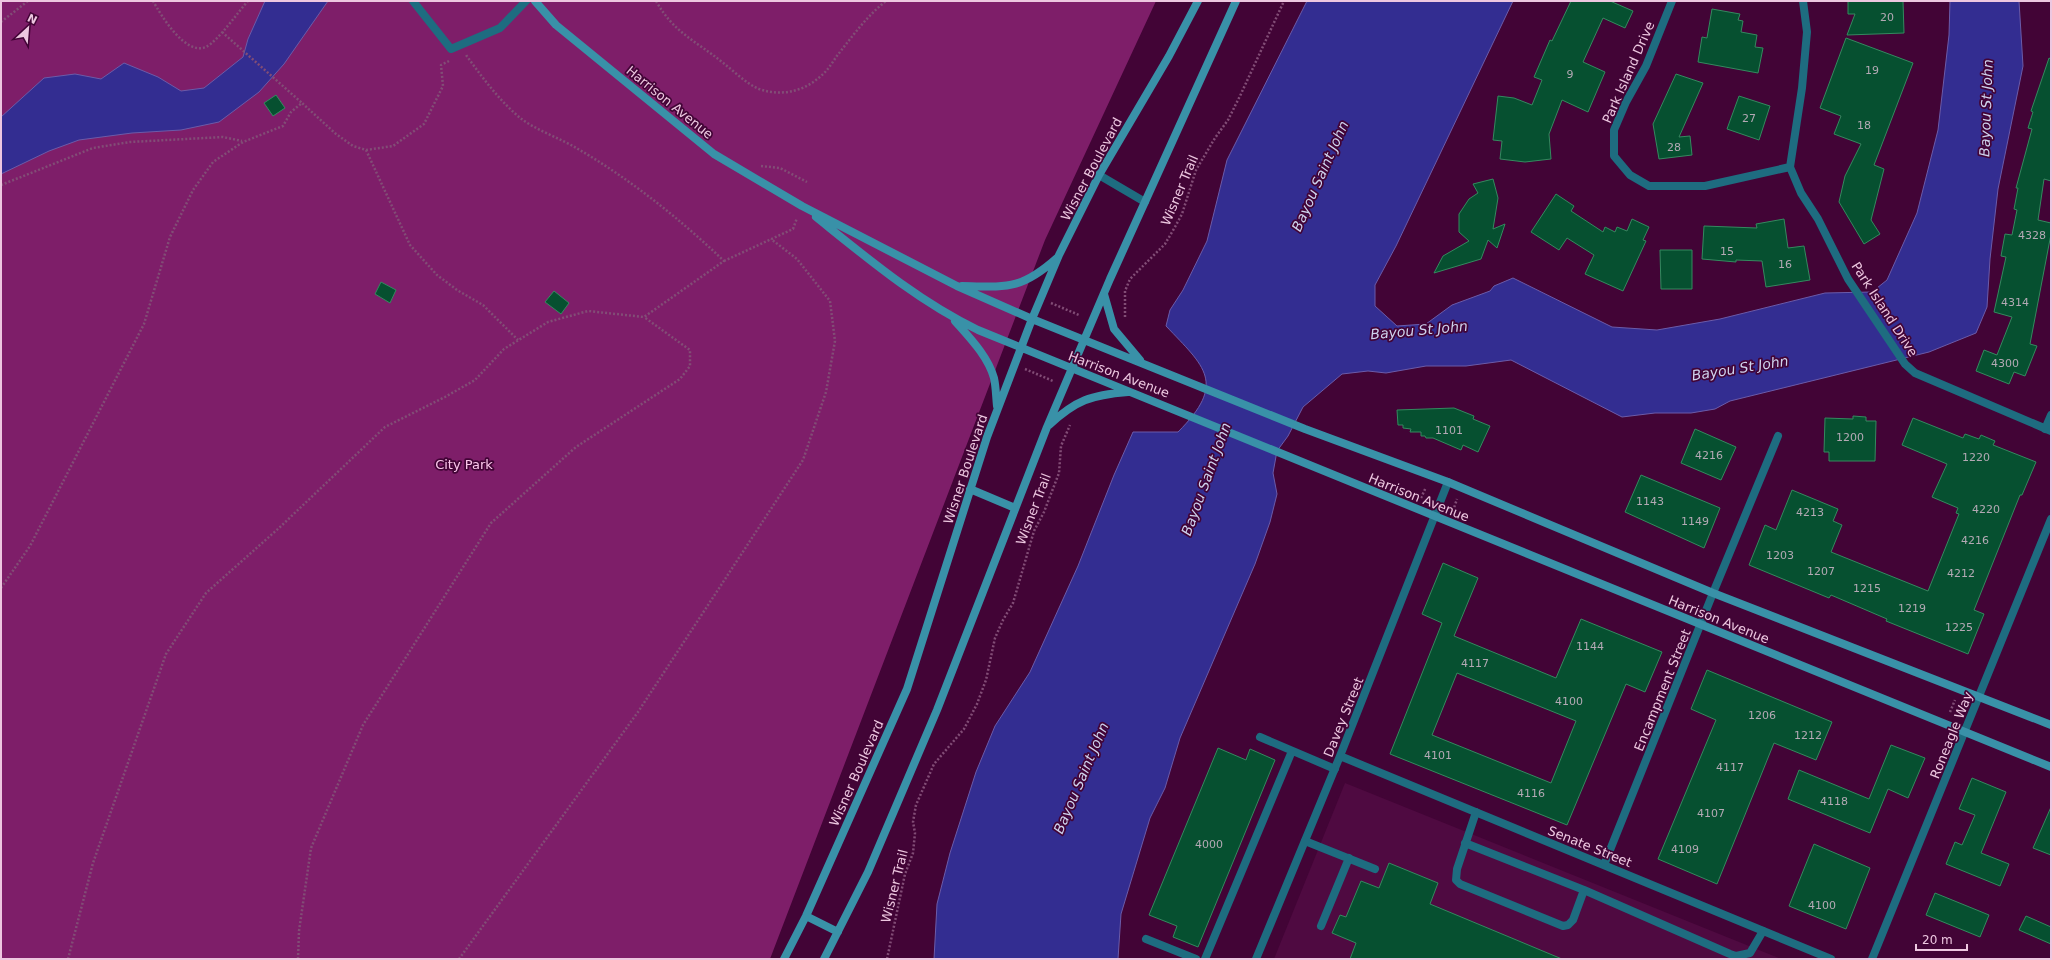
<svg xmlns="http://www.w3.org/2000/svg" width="2052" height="960" font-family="'DejaVu Sans',sans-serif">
	<rect width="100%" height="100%" fill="#420436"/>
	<path fill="#4f0a41" d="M1345,783l436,176h-507z"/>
	<path fill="#7e1e69" d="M1,1h1155l-111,239 -275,719h-769z"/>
	<path fill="#332d91" stroke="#6b5ba9" d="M265,1h63l-44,63 -25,28 -40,30 -38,8 -49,3 -53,7 -30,11 -48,23v-57l43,-39 31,-4 26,5 23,-16 34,14 23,14 23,-3 39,-31 5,-18z
		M1307,1h206l-117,245 -21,39v21l22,20 29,-2 26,-19 38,-14 4,-5 19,-8 99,49 45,3 63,-11 105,-26 47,-1 15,-12 30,-67 21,-83 11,-95 1,-34h69l4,65 -25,123 -8,70 -3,48 -11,26 -47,19 -199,49 -15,8 -24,4h-36l-33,4 -111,-57 -45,6h-40l-40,7 -18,-2 -26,3 -39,33 -15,29 -11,15 -4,22 4,21 -7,28 -15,42 -75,174 -15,50 -15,30 -29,96 -3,45h-184l3,-55 13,-51 26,-81 19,-46 35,-54 48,-106 36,-91 19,-43h45c49,-49 27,-65 -12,-106l4,-16 13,-20 24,-49 20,-81z"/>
	<path fill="#065030" stroke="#348a5f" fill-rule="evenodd" d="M1571,1h39l23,10 -8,17 -22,-10 -20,44 22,10 -17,40 -26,-12 -13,34 2,25 -26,3 -25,-3 2,-18 -9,-1 5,-44 16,2 18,7 10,-25 -8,-3 16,-37 2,1z
		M1848,1h55l1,32 -57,2 8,-21h-7z
		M1712,9l28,5 -2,6 5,1 -2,11 16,3 -2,12 8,1 -5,25 -60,-11 4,-25 5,1z
		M1846,38l67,25 -39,102 10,4 -13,51 9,14 -16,10 -25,-42 6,-26 16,-32 -27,-10 7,-18 -21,-8z
		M2049,58l2,1v122l-7,-2 -6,41 13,3v11l-21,110 7,2 -12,30 -11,-4 -5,12 -33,-13 8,-21 13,5 15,-38 -18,-5 12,-55 -5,-1 4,-22 7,1 5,-25 -3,-1 4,-21h-2l16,-59 -4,-1 5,-16 -2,-1z
		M1676,74l27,9 -24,54 11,-1 2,19 -33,4 -6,-35z
		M276,95l9,13 -12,8 -9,-13z
		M1739,96l31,10 -11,34 -32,-11z
		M1493,179l5,19 -5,31 12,-5 -8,24 -9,-8 -7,19 -47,14 9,-17 26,-15 -10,-9v-18l10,-15 9,-6 -5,-9z
		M1556,194l18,12 -3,5 32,21 2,-5 10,5 2,-5 10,4 5,-12 17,8 -6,13 3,1 -23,50 -38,-17 9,-19 -27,-17 -8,12 -28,-18z
		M1784,219l4,29 16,-2 6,34 -44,7 -4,-26 -26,-1v2l-34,-3 2,-33 53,2 -1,-4z
		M1660,250h32v39h-31z
		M381,282l15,8 -6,13 -15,-9z
		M554,291l15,12 -8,11 -16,-12z
		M1454,408l20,8 -1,3 17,7 -12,26 -15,-7 -2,5 -28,-12h-7l-1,-2h-4v-4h-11l1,-3 -8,-1v-3h-5l-1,-15z
		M1853,416l13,1v4h10l-1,40h-46v-9h-5l1,-34 28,1z
		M1913,418l50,20 2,-4 14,5 2,-4 14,6 -2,4 43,17 -14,33h-2l-46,115 10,4 -16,40 -82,-33 1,-2 -56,-24 -2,3 -80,-33 16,-40 11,5 16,-40 46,19 -5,12 9,4 -11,27 97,39 31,-77 -3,-1 2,-5 -26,-11 15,-33 -45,-19z
		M1695,429l41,18 -15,33 -40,-17z
		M1641,475l79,33 -16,40 -79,-36z
		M1443,563l35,15 -24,58 102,42 25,-59 81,33 -17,40 -19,-8 -59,141 -177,-71 52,-131 -20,-9zM1457,673l119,48 -25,62 -119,-48z
		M1707,670l125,52 -16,38 -42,-17 -57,141 -59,-25 58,-139 -25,-11z
		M1891,745l34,13 -17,40 -20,-9 -18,44 -82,-34 11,-29 70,29z
		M1218,748l28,12 4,-11 25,11 -77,187 -25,-10 4,-11 -28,-11z
		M1972,778l34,14 -25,61 28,11 -9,22 -54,-22 9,-22 7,3 13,-30 -16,-6z
		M2051,807v48l-18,-7z
		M1814,844l56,24 -24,61 -57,-23z
		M1389,863l49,20 -8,21 132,55h-212l6,-16 -24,-10 8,-18 6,2 15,-36 18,7z
		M1935,893l54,22 -9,22 -54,-22z
		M2026,916l25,11v17l-32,-14z"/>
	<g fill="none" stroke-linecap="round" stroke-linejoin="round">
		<path stroke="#824d76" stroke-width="2.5" stroke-dasharray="2 2" stroke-linecap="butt" d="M153,1c8,14 32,55 53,46 12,-6 32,-35 42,-46
			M656,1c18,32 40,40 66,61 12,9 23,21 37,27 23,8 47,2 64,-15 7,-6 11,-15 17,-22 14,-18 28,-37 46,-51
			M1,22l27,-21
			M222,32l80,71
			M366,150l44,95 27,30 20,15 26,15 35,35
			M761,166l19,2 27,14
			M1,185l92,-37 37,-6 93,-5 19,4
			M724,261l69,-32 4,-11
			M1051,303l28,12
			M1125,317v-26l5,-12 35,-35 10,-17 7,-13 14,-44 19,-32 13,-18 12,-24 44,-95
			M1025,369l28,12
			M1421,498l5,-11
			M1453,511l4,-12
			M1,588l29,-42 114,-222 26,-87 23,-47 20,-28 30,-20 40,-16 8,-14 11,-9 34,31 17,12 13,4 27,-4 31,-22 19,-38 -2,-21 8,-4
			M1950,712l5,-12
			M68,959l25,-96 73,-209 40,-61 73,-65 106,-101 60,-30 30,-17 29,-31 44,-27 40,-11 56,6 80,-56c-44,-42 -94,-82 -146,-112 -18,-11 -43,-19 -59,-32 -21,-18 -37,-40 -53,-62
			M298,959l1,-28 12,-83 52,-123 128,-202 85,-76 104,-68 10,-13v-16l-46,-33
			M459,959l179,-247 165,-252 23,-68 9,-51 -5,-40 -33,-42 -26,-20
			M887,959l18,-85 8,-21 2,-20 -2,-11 3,-17 18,-41 30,-35 13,-25 9,-24 9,-42 8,-18 10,-17 21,-72 10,-19 15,-39 2,-27 9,-21"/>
		<path stroke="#1e6c80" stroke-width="8" d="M413,1l38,48 49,-21 26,-27
			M1260,737l75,32
			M1476,812l-19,57 -1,11 4,4 103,42 5,-1 5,-5 11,-30
			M1305,841l70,28
			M1465,843l119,47 146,64 6,2 14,-3 13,-22
			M1321,926l28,-68
			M1146,939l50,20
			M1205,959l87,-208"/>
		<path stroke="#1e6c80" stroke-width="8" d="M1672,1l-26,65 -20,36 -12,28v26l16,19 19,11h56l85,-19
			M1803,1l4,31 -5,56 -12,79 11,26 17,26 30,60 57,85 10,9 136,58
			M1099,175l46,27
			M2045,429l6,-14
			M1340,756l491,203
			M1604,865l109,-272 65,-157
			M1256,959l84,-203 108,-274
			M1872,959l179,-440"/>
		<path stroke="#3991a8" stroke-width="8" d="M535,1l21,24 158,129 88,52 155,80 75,33 273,110 143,53 265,111 338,132
			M816,217c51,41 102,84 162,113l1073,437
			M962,286c45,1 59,4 95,-28
			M1104,294l10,35 26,31
			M955,321c14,16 33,35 39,57 2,9 2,19 3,28
			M1049,425c27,-25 42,-30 79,-33
			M970,489l45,19
			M806,916l32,16
			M784,959l22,-43 101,-227 80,-252 45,-118 27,-64 40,-80 70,-119 29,-55
			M824,959l44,-87 69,-162 110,-283 63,-148 126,-278"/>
	</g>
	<g text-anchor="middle" stroke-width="3.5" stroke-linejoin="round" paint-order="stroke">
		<g font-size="11" fill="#b3a9b4">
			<text x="1887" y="21">20</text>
			<text x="1872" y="74">19</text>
			<text x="1570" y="78">9</text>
			<text x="1749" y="122">27</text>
			<text x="1864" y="129">18</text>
			<text x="1674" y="151">28</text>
			<text x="2032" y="239">4328</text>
			<text x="1727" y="255">15</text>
			<text x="1785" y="268">16</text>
			<text x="2015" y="306">4314</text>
			<text x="2005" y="367">4300</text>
			<text x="1449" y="434">1101</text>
			<text x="1850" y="441">1200</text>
			<text x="1709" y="459">4216</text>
			<text x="1976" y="461">1220</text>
			<text x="1650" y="505">1143</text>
			<text x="1986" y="513">4220</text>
			<text x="1810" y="516">4213</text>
			<text x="1695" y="525">1149</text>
			<text x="1975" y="544">4216</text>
			<text x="1780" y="559">1203</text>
			<text x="1821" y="575">1207</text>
			<text x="1961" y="577">4212</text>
			<text x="1867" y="592">1215</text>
			<text x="1912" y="612">1219</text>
			<text x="1959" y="631">1225</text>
			<text x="1590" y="650">1144</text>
			<text x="1475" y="667">4117</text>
			<text x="1569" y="705">4100</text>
			<text x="1762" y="719">1206</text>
			<text x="1808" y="739">1212</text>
			<text x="1438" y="759">4101</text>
			<text x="1730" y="771">4117</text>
			<text x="1531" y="797">4116</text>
			<text x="1834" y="805">4118</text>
			<text x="1711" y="817">4107</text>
			<text x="1209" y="848">4000</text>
			<text x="1685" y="853">4109</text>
			<text x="1822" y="909">4100</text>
		</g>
		<g font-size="13" fill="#edc7e0" stroke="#420436">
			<text transform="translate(1628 72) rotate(-66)" y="5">Park Island Drive</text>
			<text transform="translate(670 102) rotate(39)" y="5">Harrison Avenue</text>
			<text transform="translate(1091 169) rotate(-62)" y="5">Wisner Boulevard</text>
			<text transform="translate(1179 190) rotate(-67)" y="5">Wisner Trail</text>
			<text transform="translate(1885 309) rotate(57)" y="5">Park Island Drive</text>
			<text transform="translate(1119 374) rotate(21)" y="5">Harrison Avenue</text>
			<text transform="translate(965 469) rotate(-72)" y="5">Wisner Boulevard</text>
			<text transform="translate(1419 497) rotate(22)" y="5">Harrison Avenue</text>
			<text transform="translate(1033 509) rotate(-69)" y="5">Wisner Trail</text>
			<text transform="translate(1719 619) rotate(22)" y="5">Harrison Avenue</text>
			<text transform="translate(1662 690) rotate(-68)" y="5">Encampment Street</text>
			<text transform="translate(1343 717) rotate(-68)" y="5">Davey Street</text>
			<text transform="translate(1951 735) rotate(-68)" y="5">Roneagle Way</text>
			<text transform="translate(856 773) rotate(-66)" y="5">Wisner Boulevard</text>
			<text transform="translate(1590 846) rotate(22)" y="5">Senate Street</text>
			<text transform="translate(894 886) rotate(-76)" y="5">Wisner Trail</text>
		</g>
		<g font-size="13" fill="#fcc7ec" stroke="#420436">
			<text x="464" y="469">City Park</text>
		</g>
		<g font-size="14" font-style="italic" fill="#ced3ee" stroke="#420436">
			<text transform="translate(1986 108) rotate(-88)" y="5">Bayou St John</text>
			<text transform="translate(1320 176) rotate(-66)" y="5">Bayou Saint John</text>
			<text transform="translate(1419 330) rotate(-5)" y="5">Bayou St John</text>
			<text transform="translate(1740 368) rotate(-9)" y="5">Bayou St John</text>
			<text transform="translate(1206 479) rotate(-70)" y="5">Bayou Saint John</text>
			<text transform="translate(1081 778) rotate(-67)" y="5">Bayou Saint John</text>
		</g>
	</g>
	<rect width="2052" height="960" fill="none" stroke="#edc7e0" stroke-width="4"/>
	<g transform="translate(28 28) rotate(26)" stroke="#420436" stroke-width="3" paint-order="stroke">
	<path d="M0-3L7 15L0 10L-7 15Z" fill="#edc7e0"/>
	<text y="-6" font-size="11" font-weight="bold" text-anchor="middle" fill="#edc7e0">N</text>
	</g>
	<path d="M1916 944v6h51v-6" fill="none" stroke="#edc7e0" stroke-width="2"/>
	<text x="1922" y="944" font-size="12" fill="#edc7e0" stroke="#420436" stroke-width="3" paint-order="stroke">20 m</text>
</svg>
